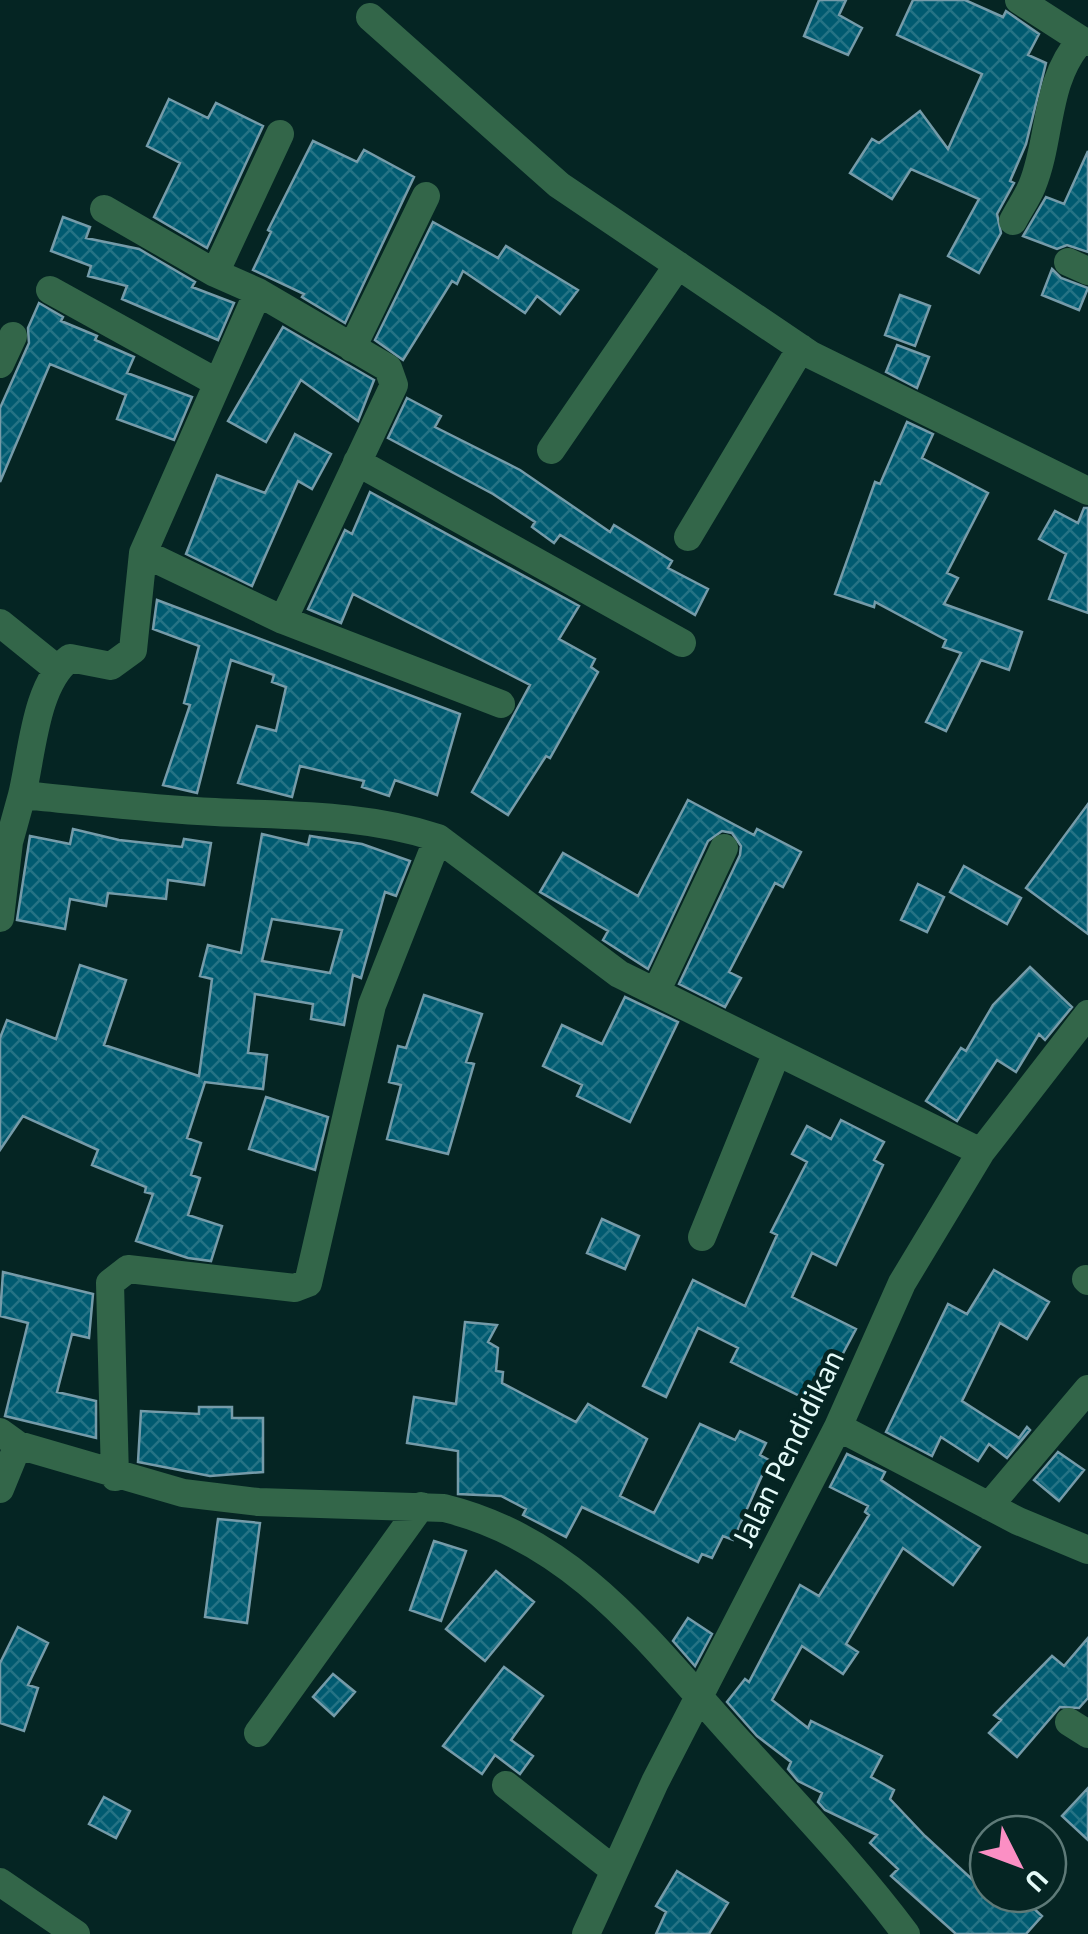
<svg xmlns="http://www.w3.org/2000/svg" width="1088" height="1934" font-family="'PT Sans',sans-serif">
	<defs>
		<pattern id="building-cross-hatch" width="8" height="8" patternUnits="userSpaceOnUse" patternTransform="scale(2.5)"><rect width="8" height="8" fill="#005a70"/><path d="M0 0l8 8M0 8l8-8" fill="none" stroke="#257385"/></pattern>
	</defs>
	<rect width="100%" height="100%" fill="#052523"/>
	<path fill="url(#building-cross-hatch)" stroke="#759ba9" stroke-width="2.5" fill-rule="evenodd" d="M819,0h27l-7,15 23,13 -14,27 -44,-19z
		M913,0h52l38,17 3,-6 33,23 -11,21 18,8 -20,81 -16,37 4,2 -17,31 4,19 -22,40 -31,-17 31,-57 -68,-30 -19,30 -42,-26 22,-34 7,4 41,-32 28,38 34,-75 -85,-39z
		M169,99l39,19 8,-15 47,23 -56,122 -53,-31 26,-54 -33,-17z
		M313,141l44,21 7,-12 50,27 -69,146 -43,-26 2,-3 -51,-24 18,-38 -3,-2z
		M1088,151v101l-21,-7 -10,4 -34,-13 23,-39 18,7z
		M63,217l27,10 -4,11 53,11 56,33 -3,5 42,16 -16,37 -96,-41 5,-13 -39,-10 3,-10 -40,-15z
		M433,222l65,36 8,-12 72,44 -18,24 -23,-18 -12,17 -62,-42 -6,13 -5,-3 -49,79 -28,-20z
		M1052,269l9,9 27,10 -9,22 -37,-15z
		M900,295l30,11 -15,40 -30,-11z
		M39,303l24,14 -2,4 36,15 -2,4 39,17 -7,16 65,24 -18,43 -57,-21 9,-24 -76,-31 -50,118v-74l29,-65 -1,-15z
		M283,327l91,53 -16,41 -57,-41 -35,62 -38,-21z
		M897,345l32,12 -12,31 -31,-16z
		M407,398l34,18 -6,11 85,43 90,62 4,-7 58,36 -4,7 40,21 -13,26 -135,-80 -6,8 -22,-16 3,-5 -42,-28 -105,-56z
		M907,422l26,12 -11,24 66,35 -41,80 11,5 -14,26 78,28 -13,38 -28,-10 -35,71 -20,-9 35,-69 -18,-6 3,-7 -71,-38 -1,5 -39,-13 40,-112 5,2z
		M295,434l36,20 -19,35 -14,-8 -46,105 -66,-32 31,-79 48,18z
		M370,492l209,114 -20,33 36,20 -4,8 7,5 -48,86 -4,-2 -38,59 -36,-23 58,-107 -177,-91 -12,29 -33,-14 37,-79 7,4z
		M1084,508h4v105l-39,-14 17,-45 -27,-15 16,-28 23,12z
		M157,600l303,114 -23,81 -42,-15 -6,16 -27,-9 2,-6 -64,-15 -8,31 -54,-14 19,-57 19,5 10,-44 -14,-5 2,-7 -43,-15 -34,133 -34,-8 27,-80 -6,-2 15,-57 -46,-17z
		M688,800l66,35 3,-6 44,23 -18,35 -8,-4 -46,89 12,6 -16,29 -46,-23 61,-129 1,-9 -9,-13 -10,-2 -14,10 -60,128 -45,-29 5,-9 -68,-39 23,-39 75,43z
		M1088,804v130l-62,-46z
		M73,829l46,11 63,7 2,-8 27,4 -7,42 -36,-5 -2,19 -58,-6 -2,13 -36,-7 -5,30 -48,-9 13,-84 40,8z
		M262,834l46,11 2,-9 52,8 48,17 -14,35 -11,-4 -24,86 -8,-3 -9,50 -33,-6 2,-15 -58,-10 -7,59 19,2 -4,34 -58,-7 -18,56 14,5 -10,32 9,3 -12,37 34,11 -11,35 -23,-3 -52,-17 17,-47 -8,-2 1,-5 -54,-22 6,-15 -75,-34 -23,34v-112l7,-18 49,19 24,-74 46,15 -22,65 95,31 13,-97 -12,-3 8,-31 33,8zM272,919l70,11 -12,43 -68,-12z
		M964,866l57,32 -14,26 -57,-32z
		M918,884l26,13 -17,35 -26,-12z
		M1030,967l42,40 -27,33 -6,-6 -23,38 -19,-12 -40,61 -31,-20 35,-53 5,3 27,-46z
		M424,995l58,19 -16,48 8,2 -26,90 -61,-15 14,-54 -12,-3 9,-36 8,2z
		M625,997l53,25 -48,100 -53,-26 5,-11 -39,-19 19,-41 40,19z
		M266,1097l62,20 -13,53 -66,-21z
		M841,1120l43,22 -10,18 9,5 -47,100 -24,-12 -20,44 64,32 -40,75 -85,-42 7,-14 -40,-20 -32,69 -23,-11 50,-106 52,26 32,-71 -6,-3 36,-70 -15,-8 15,-28 24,13z
		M602,1219l37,17 -14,33 -38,-16z
		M994,1270l55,32 -22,37 -27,-16 -38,78 57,37 8,-11 3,3 -23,28 -18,-14 -11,17 -37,-24 -9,19 -46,-24 62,-128 19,10z
		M3,1272l90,22 -4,44 -17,-4 -15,58 39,9v37l-91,-22 23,-93 -28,-7z
		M465,1322l32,3 -9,17 10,6 -2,23 7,1 -1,11 74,39 12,-18 59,35 -27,57 34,17 46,-89 35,16 5,-9 26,12 -6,12 9,5 -36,80 -10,-4 -11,22 -10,-4 -4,8 -116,-55 -16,30 -43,-22 3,-6 -25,-13 -43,-2v-43l-51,-8 7,-46 42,7z
		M199,1407h33v11h31v54l-53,4 -72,-14 3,-51 58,3z
		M1058,1452l26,18 -25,31 -25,-21z
		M847,1454l38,18 -4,8 99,67 -27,38 -50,-37 -57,96 12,8 -15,22 -41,-28 -30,54 36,28 3,-7 71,35 -11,21 23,13 -4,9 35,37 63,58h30l24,22 -16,18h-70l-65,-58 7,-7 -28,-26 7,-8 -52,-25 -7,-8 4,-9 -24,-12 -10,-12 3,-7 -34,-26 -30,-34 18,-23 4,3 51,-97 19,11 50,-81 -4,-3 3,-6 -38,-19z
		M218,1519l42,4 -13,100 -42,-6z
		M434,1541l32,10 -25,70 -31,-11z
		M496,1571l38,31 -49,59 -39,-32z
		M688,1618l24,16 -17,32 -22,-25z
		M18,1627l30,16 -20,42 10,3 -14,43 -24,-8v-60z
		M1088,1638v60l-9,10 -19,-1 -43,50 -28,-24 12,-13 -7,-5 58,-59 12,10z
		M504,1667l39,29 -32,44 22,16 -13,18 -25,-19 -13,19 -39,-28z
		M333,1674l22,18 -21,24 -21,-19z
		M1088,1788v52l-26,-24z
		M104,1797l26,14 -14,27 -27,-14z
		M677,1871l51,32 -19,31h-53l10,-22 -10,-6z"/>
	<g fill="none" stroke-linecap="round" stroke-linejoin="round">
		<path stroke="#336649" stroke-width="28" d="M1019,0l62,40
			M370,17l189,168 252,170 277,136
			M1013,221c6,-12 14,-23 19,-35 20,-49 12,-104 49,-146l7,2
			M1068,262l20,9
			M215,273l65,-139
			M50,290l168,93
			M352,348l74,-152
			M0,364l13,-28
			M551,450l127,-185
			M357,462l325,181
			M688,537l113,-189
			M143,553l140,67 111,-235 -6,-17 -130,-76
			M283,620l218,84
			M0,623l57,46
			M22,795c10,-40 13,-111 48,-137l41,8 22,-16 10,-97 115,-261 -43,-19 -111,-64
			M0,918l9,-76 13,-47c64,6 129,14 193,17 76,4 150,2 223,26l181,136 362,178
			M657,990l67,-142
			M702,1237l75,-185
			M1086,1279l2,2
			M838,1427l180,94 70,29
			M0,1432l18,13 165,48 75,9 186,6c135,33 209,140 298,237 56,62 114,122 164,189
			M115,1477l-5,-194 18,-14 167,19 13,-5 64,-278 66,-167
			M0,1489l18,-44
			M989,1506l99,-117
			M1069,1722l19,12
			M258,1733l163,-227
			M506,1785l108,85
			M0,1882l76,52
			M586,1934l69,-152 183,-355 64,-144 79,-131 107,-138"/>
	</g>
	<g text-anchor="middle" stroke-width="9" stroke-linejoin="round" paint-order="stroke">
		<g font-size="30" fill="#e4faf8" stroke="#052523">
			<text transform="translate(789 1448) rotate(-64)" y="10">Jalan Pendidikan</text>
		</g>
	</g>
	<g transform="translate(1018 1864) rotate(132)"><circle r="48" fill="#052523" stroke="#5e7a78" stroke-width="2.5"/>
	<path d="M0-8L18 38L0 25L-18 38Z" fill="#fb8fc4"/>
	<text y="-15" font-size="28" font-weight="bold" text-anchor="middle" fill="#e4faf8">U</text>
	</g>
</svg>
